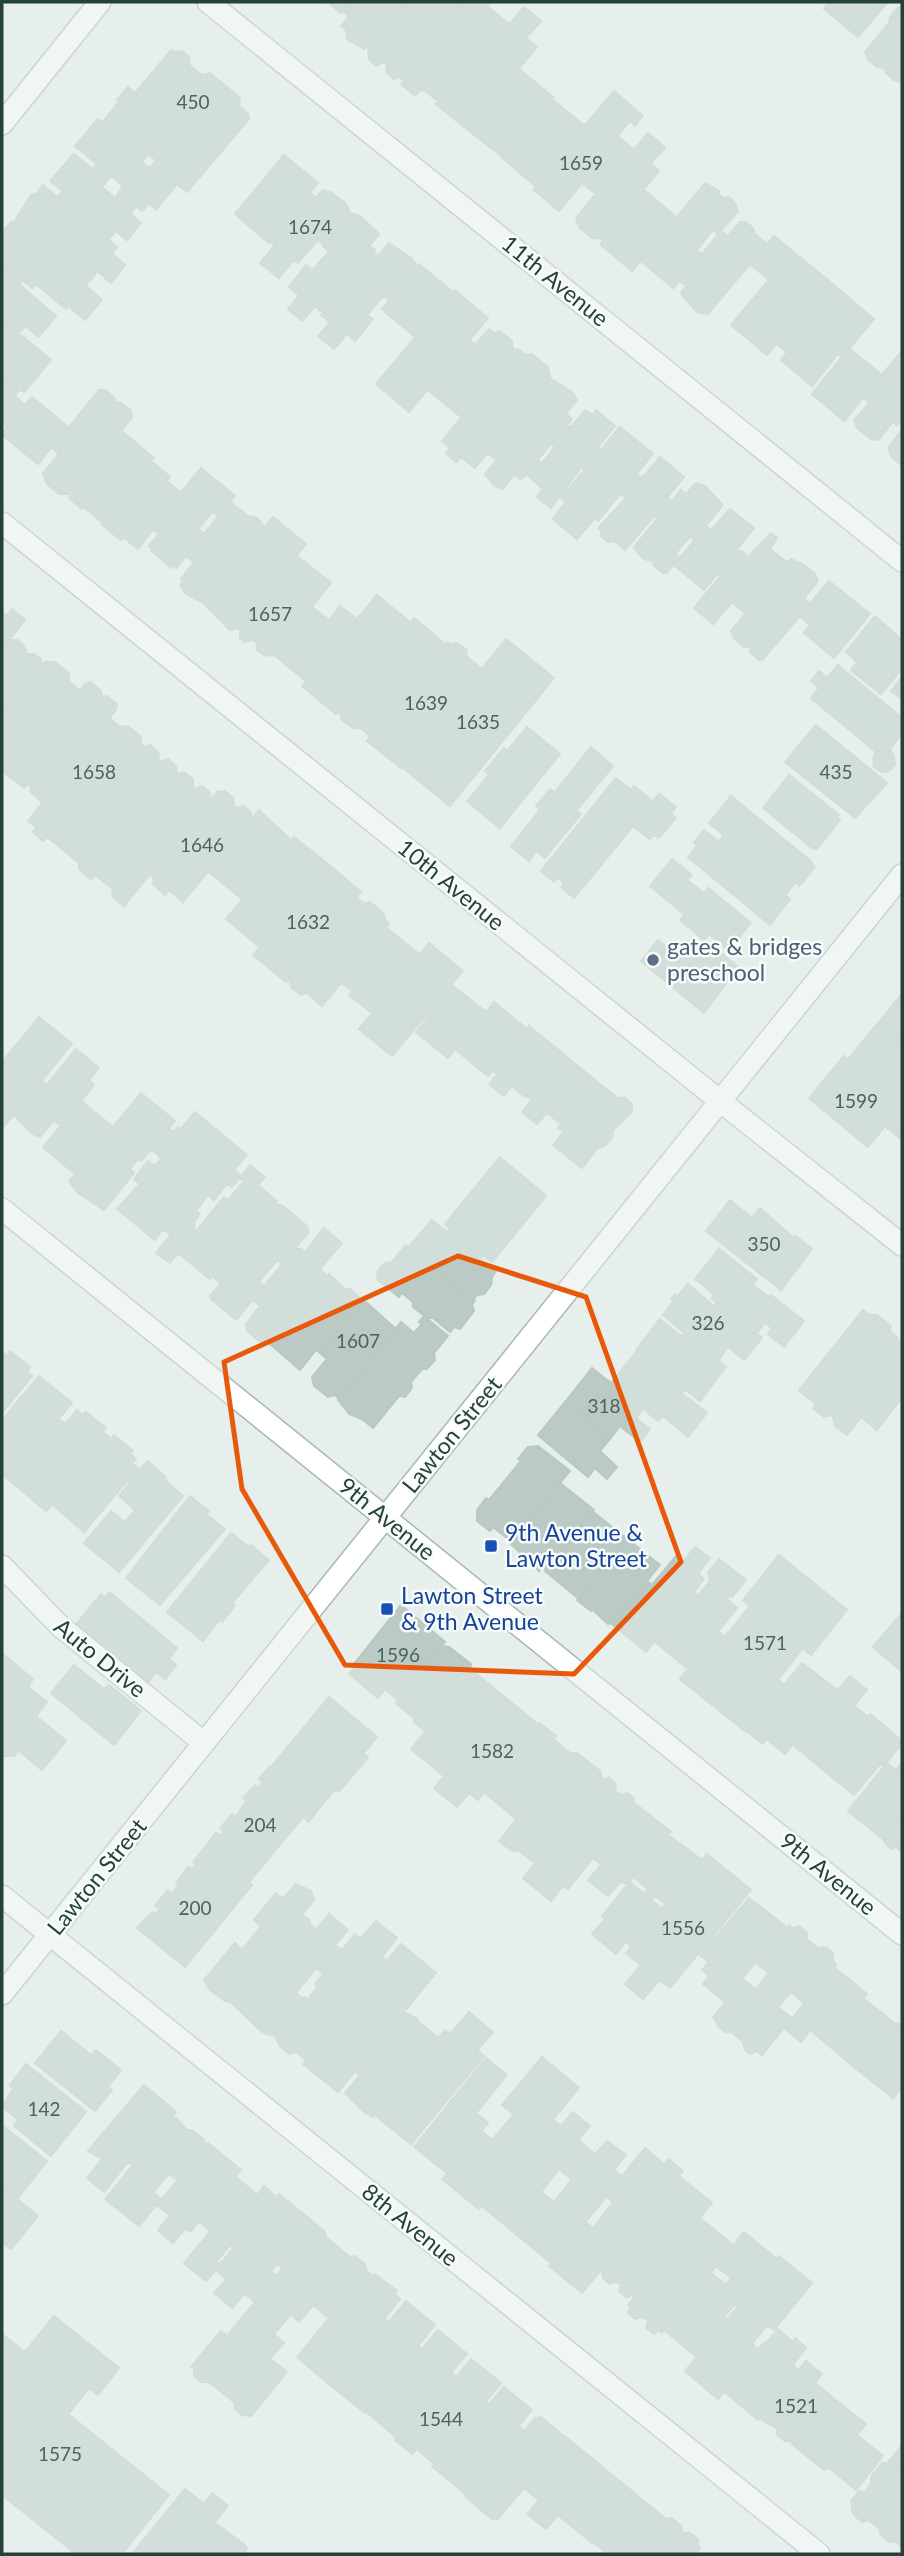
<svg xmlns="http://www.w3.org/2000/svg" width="904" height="2556" font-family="Lato,sans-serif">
	<rect width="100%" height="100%" fill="#e6efeb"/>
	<path fill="#bbcac4" stroke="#b8c9c2" stroke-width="2" d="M328,2h22l-9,11z
		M350,2h57l-39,46 -2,-2 -2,3 -17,-10 -1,-9 -5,-4 8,-10 -7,-5z
		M407,2h57l-62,74 -8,3 -8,-7 1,-8 -3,-2 -8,4 -7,-7 -1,-11z
		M464,2h27l-3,5 17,14 -67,80 -16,-12 -7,7 -14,-12 3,-4 -3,-2z
		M830,2h58l-30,35 -34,-28z
		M902,6v74l-1,2 -7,-2 -8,-7 -1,-5 -8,-1 -9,-7 -3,-8 24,-29 1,-6 7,-9z
		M524,7l17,14 -15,17 11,9 -69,83 -32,-26 69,-83 5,3z
		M171,50l3,2 8,-1 7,6 1,9 12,9 8,-2 30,25 -1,8 9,7 1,6 -34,40 -80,-66z
		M519,69l34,28 -50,60 -35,-27z
		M128,87l87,72 -28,33 -34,-28 3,-4 -8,-6 -2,3 -43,-35 16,-21 -2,-1z
		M614,91l29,25 -8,10 -5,-5 -13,15 9,7 -38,45 -6,-5 -23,28 -25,-21 2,-3 -2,-2z
		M552,99l33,27 -51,59 -32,-27z
		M98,119l48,38 -4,5 8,6 3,-4 24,20 -21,26 -7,-7 -7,8 -23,-19 4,-6 -12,-10 -4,5 -15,-11 5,-6 -22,-18z
		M648,133l17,14 -14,16 8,8 -57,68 -10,-1 -13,-11 -3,-9 20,-24 -8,-6 38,-45 8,7z
		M74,154l33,27 -5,6 13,11 4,-6 17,15 -6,7 11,9 -14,17 -11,-9 -8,9 -50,-43 5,-6 -13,-10z
		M284,155l34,28 -49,60 -34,-29z
		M705,183l14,8v4l4,3 6,-1 6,6 3,8 -20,23 -5,-4 -16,20 5,4 -29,34 -32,-27z
		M43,185l74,62 -5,6 13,12 -14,18 -14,-12 -7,10 -74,-62 15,-24 6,-2z
		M323,190l9,3 14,11 4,9 -26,32 -6,-5 -20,23 -4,-3 -15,18 -19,-15 15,-18 -5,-4 40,-48 6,5z
		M644,190l32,27 -44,54 -31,-26 1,-6z
		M350,213l10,3 19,18 -10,12 6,4 -52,63 -8,-7 -13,15 -14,-12 11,-14 -10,-8 17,-22 7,5 16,-19 -6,-5z
		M17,220l73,61 -5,4 17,15 -17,20 -17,-14 -2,3 -30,-25 -4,4 -30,-25v-25l3,-1v-8l6,-7z
		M740,222h6l7,6 2,6 12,10 -59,70 -10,-1 -15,-16 -2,-5 6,-6 -7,-5 41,-50 7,5z
		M774,236l55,45 -62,74 -36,-30 38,-45 -19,-16z
		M389,243l23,16 5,7 -28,34 -6,-4 -16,19 6,4 -18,22 -8,-7 -13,15 -16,-13 12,-14 -9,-7 52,-63 5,4z
		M2,263l20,17 -3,4 37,32 -18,21 -12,-11 -7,7 -17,-14z
		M419,264l34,28 -38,45 -33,-28z
		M829,281l45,38 -32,38 -4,-3 -26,32 -31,-26 6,-8 -11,-9z
		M455,290l33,28 -79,94 -33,-28z
		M2,319l49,41 -27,32 -22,-18z
		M489,329l6,4 5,-2 12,10v6l4,4 -55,66 -33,-27 41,-50 6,5z
		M849,348l33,27 -38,46 -32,-27z
		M518,349l8,6 6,-1 16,13 2,11 -75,90 -14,-11 -5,5 -10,-9 4,-5 -8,-7z
		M902,351v67l-5,7 -4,-3 -15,18 -7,-1 -14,-11 -3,-8 16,-18 -7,-5z
		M2,374l18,15 -5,7 10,9 7,-8 36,30 -30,37 -36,-29 5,-9 -5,-4z
		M550,378l22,14 5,8 -11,13 6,6 -51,61 -7,-5 -11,14 -9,-4 -9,-11 12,-14 -9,-7z
		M99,390h6l10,8 1,5h5l10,8 1,7 -63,76h-10l-12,-10 -4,-11 16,-19 -7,-6z
		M585,410l7,5 4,-5 19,16 -18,22 3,3 -16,19 -3,-2 -30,40 -14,-11 6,-8 -17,-15 12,-14 4,3 13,-16 -4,-3 17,-19 3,2z
		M620,427l33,27 -55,67 -3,-3 -18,21 -24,-20 13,-17 -5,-4z
		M902,430v36l-11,-10 -3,-8z
		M123,432l31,26 -52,64 -18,-15 -2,2 -13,-11z
		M660,457l24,20 -17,21 5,3 -15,18 -3,-3 -29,34 -11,-9 -6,1 -7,-6v-6l-3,-2 28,-30 -5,-5 16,-19 5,4z
		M151,461l19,16 -3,4 14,12 -43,56 -15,-12 -2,3 -20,-16z
		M201,468l34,28 -17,20 -6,-4 -14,17 6,5 -28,34 -2,-3 -2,3 -21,-17 2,-2 -4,-3 10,-12 -7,-6z
		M696,483l10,4 17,18 -29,35 -4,-4 -15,18 5,3 -13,16h-4l-9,-7 -2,-5 -8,-2 -7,-7 -3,-5 47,-57 5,4z
		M230,502l18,14 7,1 6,5 3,6 -57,70 -2,-2 -4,6 -16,-9 -5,-8 3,-4 -2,-2 13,-17 -8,-6z
		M730,509l24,19 -17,21 3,4 -19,23 -3,-3 -14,17 -30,-25 32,-39 5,4z
		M273,517l33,27 -68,84 -8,2 -27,-27z
		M771,533l6,5 -7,11 18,14 -42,51 -14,-12 -19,22 -19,-16 47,-57 7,6z
		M296,555l35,28 -59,73 -8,-1 -7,-5v-7l-5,-3 -7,2 -5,-4v-8l-2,-2z
		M791,559l13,6 10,8 4,8 -14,17 6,6 -47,55 -4,1 -9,-8 1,-5h-7l-10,-9 -3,-7z
		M829,581l41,33 -36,44 -30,-25 6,-8 -11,-9z
		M377,595l33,27 -74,92 -34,-28z
		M340,606l17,13 -51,62 -33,-27 39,-47 17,13z
		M12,609l13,11 -23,29v-37l5,4z
		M875,616l27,24v29l-21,25 -30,-24 6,-8 -11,-10z
		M414,618l32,27 -75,92 -9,-8 -9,-1 -11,-8 -3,-10z
		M506,639l48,39 -104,128 -48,-39z
		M10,640h8l6,6 3,8h7l7,5 1,8 -40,48v-66z
		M448,642l3,2 6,-1 10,7 -1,6 16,13 -81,99 -34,-27z
		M45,662h10l14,11v8l11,10 -70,86 -8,-7v-55z
		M838,665l64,53v16l-12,15 4,7 1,9 -6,6 -8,1 -7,-5 -1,-9 3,-6 -65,-54 8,-10 -8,-7 8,-10 8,7z
		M902,677v22l-11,-8z
		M91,682l10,9 1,6 5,-1 10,8 -1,6 -75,91 -11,-10 2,-3 -5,-4 -3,4 -13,-11 74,-93z
		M109,718l11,9 8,-1 13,11v7l3,3 -83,101 -14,-11 -4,4 -10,-9 4,-4 -9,-7 19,-24 -2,-1z
		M816,725l71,58 -32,35 -70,-56z
		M527,727l33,27 -60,74 -33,-27 22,-26 -4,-4 19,-23 3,3z
		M150,745l9,8 -1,6 3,3 7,-3 8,7 1,8 -86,105 -12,-10v-6l-18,-15 83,-101z
		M591,747l22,19 -37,45 5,3 -36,44 -9,-7 -7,10 -18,-15 29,-36 -4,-4 14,-17 5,3z
		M184,772l9,7v7l2,3 7,-3 8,7v8l-86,105 -12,-10 1,-7 -18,-14 82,-101z
		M789,775l50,40 -2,3 3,2 -23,29 -5,-1 -49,-40z
		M616,778l15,12 3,-4 19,16 -79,96 -13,-11 3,-4 -6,-5 -4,4 -13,-11z
		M225,791l8,7 1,8 3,2 6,-2 8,6v7l-68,83 -14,-12 -4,5 -12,-11 1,-6 -4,-4 67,-82z
		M659,794l17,13 -5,7 5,4 -17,20 -5,-3 -4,4 -17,-13z
		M731,796l81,66 -1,2 4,3 -13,16 -3,3 -3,-4 -11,13 -66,-54 5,-6 -15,-12z
		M259,810l32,30 -48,60 -35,-29z
		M704,830l86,69 -20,26 -82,-68 9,-11 -3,-3z
		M294,837l34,27 -68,83 -34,-28z
		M672,859l20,16 -5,5 17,13 4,-5 43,35 -22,27 -20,-16 -5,6 -24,-20 5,-5 -35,-29z
		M328,864l33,28 -75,90 -33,-27z
		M356,897l8,7 6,-2 14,12 1,6 4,4 -67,82 -16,-14 -5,3 -10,-8 -2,-8z
		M387,928l33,27 -48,58 -23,-18 4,-4 -12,-8z
		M658,940l18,14 11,-13 16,12 7,-9 28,23 -34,46 -63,-52z
		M429,943l34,28 -71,85 -33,-27z
		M453,986l33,26 -38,46 -32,-26z
		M902,994v49l-24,-20z
		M494,1002l33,27 -39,47 -32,-26z
		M39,1017l33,27 -70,85v-67z
		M878,1023l24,20v58l-53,-43z
		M529,1026l33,27 -37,44 -13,-11 -8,10 -15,-12 8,-10 -4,-3z
		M76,1049l23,19 -10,12 5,5 -33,41 -7,-6 -14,17 -9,-4 -17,-18 27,-35 6,5z
		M562,1053l34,28 -35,43 -14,-11 -10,11 -15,-12 10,-12 -6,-4z
		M844,1056l58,48v36l-17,-14 -17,21 -59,-49z
		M596,1081l22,17h7l7,6v8l-19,18 -1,8 -7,8 -8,3 -15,19 -29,-23 11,-13 -6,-4z
		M141,1093l34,28 -34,40 -3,-2 -8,10 4,4 -30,37 -26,-17 -9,-12z
		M81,1101l32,26 -38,47 -32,-27z
		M195,1112l52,43 -13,15 7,6 -9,11 -5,-3 -13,16 -6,-5 -12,16 4,3 -6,8 1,10 -25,31 -14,-10 15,-18 -8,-6 -8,11 -38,-31 23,-25 -6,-5 14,-18 7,5 6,-8 -10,-9 18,-21 4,4 5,-5 3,2z
		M500,1157l46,39 -27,33 -47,-38z
		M250,1165l15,12 -7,8 19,16 -67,78 -32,-26 46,-56 4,3 16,-19 -4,-3z
		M472,1191l47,38 -27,33 -47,-38z
		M730,1200l22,18 8,-10 34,30 2,-2 16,13 -31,41 -75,-59z
		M273,1205h9l24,20 3,7 -27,32 -5,-4 -18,22 5,4 -27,33 -3,-1 -23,-19 -1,-3 11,-12 -7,-6z
		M432,1220l15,12 3,-4 33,27 -3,4 16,12 -4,6 -1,8 -7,9 -7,1 -4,5 -64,-53z
		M324,1228l18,15 -22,26 7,7 -56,69 -3,-3 -6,1 -15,-12 -1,-7 14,-18 -7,-6 41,-51h7l4,3z
		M406,1245l69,56 -3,3 2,7 -14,18 -6,-2 -4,5 -17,-14h-6l-14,-11v-5l-11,-9 -3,4 -22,-18 1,-8 7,-8 7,-1z
		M719,1249l38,30 -4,6 16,12 2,-2 33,26 -20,26 -16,-13 4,-6 -7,-5 -9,11 -45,-36 4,-3 -20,-16z
		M329,1274l16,15h5l9,8 3,5 -42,51 -4,-3 -16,20 -29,-25z
		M688,1284l26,22 3,-3 45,35 -18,22 -16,-13 -10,14 -55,-46 10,-13 -2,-3 4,-5 3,2z
		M362,1302l5,1 29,26 -57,70 -4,-4 -7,2 -14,-11 -2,-9 15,-18 -7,-6z
		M863,1310l7,5h7l14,11 -1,5 7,6 -64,80 -3,-2 -6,2 -11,-9 3,-4 -17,-14z
		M424,1316l24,20 -14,17 1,7 -8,9h-5l-11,13 1,6 -7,9 -6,-1 -26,32 -11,-9 -13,-5 -11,-14 63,-78 13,11 8,-9 -3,-2z
		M660,1319l21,17 3,-3 42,34 -26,34 -64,-51z
		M896,1338l6,5v55l-25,32 -16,-13 -14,18 -12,-9 -2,-9z
		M2,1351l5,5 3,-5 20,16 -3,4 5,5 -30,37z
		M637,1351l48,38 -4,4 26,20 -19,24 -25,-21 -5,5 -47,-38z
		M592,1368l51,41 -7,9 14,11 -10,13 -20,-16 -10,13 -45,-37z
		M39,1376l33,27 -64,76 -6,-5v-54z
		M565,1402l45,37 -10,12 17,16 -10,12 -12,-11 -7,9 -50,-42z
		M77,1410l6,5 3,-3 20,16 -3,4 6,5 -63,74 -38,-32 51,-60 6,5z
		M114,1435l19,16 -3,3 6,5 -4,4 6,5 -54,64 -31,-27z
		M538,1446l32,25 -58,71 -19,-15 -3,4 -13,-10v-11l9,-12 3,2 32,-39 -3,-2 10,-12z
		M148,1461l18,16 -2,2 19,17 -64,76 -35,-29 27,-32 14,11 10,-12 -16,-14 11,-13 -3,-2z
		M560,1483l34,27 -48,59 -4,-2 -3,4 -28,-27z
		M190,1496l19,15 -3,3 19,15 -65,76 -34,-27z
		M592,1511l34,27 -48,60 -33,-27z
		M231,1533l18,14 2,-2 18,15 -37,43 3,3 -13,16 -3,-2 -16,21 -36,-29z
		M626,1538l34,27 -48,59 -2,-1 -2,1 -16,-15 -1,2 -14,-11z
		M695,1547l15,11 -12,16 6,5 -58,73 -34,-28 35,-43 5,4 24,-29 7,6z
		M779,1555l68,55 -36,45 -8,-7 -25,32 6,5 -38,47 -66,-53 38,-48 7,6 25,-31 -7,-6z
		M719,1559l27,21 -14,17 -2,-2 -3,4 10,9 -49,61 -34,-28 40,-49 3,3 3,-2 10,-12 -2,-8z
		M109,1592l68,56 -8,11 7,6 -11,14 -9,-7 -8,11 -4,-4 -4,6 -68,-56 29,-35 4,4z
		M401,1605l44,37 -47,58 -13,-11 -7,9 -29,-24 7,-8 -2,-2z
		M902,1613v59l-29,-25z
		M442,1646l7,1 22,17 -1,5 4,3 -46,57 -4,1 -10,-8v-4l-18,-15z
		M3,1654l30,25 -5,8 19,15 -11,14 30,25 -24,29 -24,-20 -4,6h-12z
		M802,1663l34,26 -51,65 -19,-15 -3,5 -16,-13z
		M74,1665l30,24 5,-4 32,26 -27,34 -63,-52z
		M474,1672l33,27 -63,77 -33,-27z
		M850,1676l17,14 -13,16 13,10 -44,54 -31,-26z
		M329,1697l48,40 -14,17 5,3 -29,35 -4,-3 -15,18 -49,-40z
		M507,1699l32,26 -61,75 -9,-7 -12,14 -23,-19z
		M870,1714l32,27v3l-19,23 -3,-3 -26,31 -31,-25z
		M540,1723l16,13 -3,3 17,14 -54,66 -32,-27z
		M570,1753h7l23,18 3,9 -68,83 -17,-13 -6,1 -13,-10z
		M887,1763l9,7 6,-7v51l-19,25 -35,-28z
		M270,1766l50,41 -11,15 -6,-5 -54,65 -44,-35 11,-14 4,3 4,-5 -4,-3 12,-14 3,3 12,-16 -4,-3 12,-13 3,3 4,-6 -3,-3z
		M609,1778l7,6 -1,7 6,4 6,-2 7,5 1,9 -67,82 -5,-3 -12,15 -28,-23 80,-98z
		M637,1805l34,27 -44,53 -6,-4 -13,15 -20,-16 13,-15 -7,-7z
		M902,1814v38l-6,-5 -4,2 -7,-6 -1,-6z
		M668,1835l34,25 -36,44 -11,-8 -4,4 11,9 -31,38 -5,-6 -10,13 -24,-20 13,-15 -3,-3 28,-34 14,12 4,-5 -14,-12z
		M205,1847l47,38 -67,82 -48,-39 15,-16 3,3 5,-6 -5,-3 13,-16 4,3 7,-7 -3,-3 12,-16 4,3 4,-6 -3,-2z
		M707,1854l44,36 -81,98 -11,-8 -16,19 -18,-15 16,-19 -15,-12z
		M296,1884l15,7 3,9 -12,14 8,7 -1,2 -71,86 -7,-7 -6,-1 -15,-11 -6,-10 31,-37 7,7 19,-24 -7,-6 22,-27 7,6z
		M749,1898l36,28 -61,75 -21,-17 6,-8 -7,-6 7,-8 -9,-7z
		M329,1914l19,16 -13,15 7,5 -19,24 -7,-6 -20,25 6,5 -30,38 -10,-4 -24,-23 71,-86 7,7z
		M376,1921l21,17 -15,19 5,4 -81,99 -10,-8 -6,2 -10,-8 -6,-12 30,-37 4,2 10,-13 -3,-2 40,-50 5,5z
		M789,1925l3,3 7,-2 8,7v6l11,9 8,-1 7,6v8l3,3 -32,39 -13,-11 -13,15 14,11 -30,37 -5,-4 -7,3 -5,-4 -2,-8 -12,-10h-5l-7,-5 -6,-10 31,-37 12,9 13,-16 -12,-9z
		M401,1944l35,29 -98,119 -35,-28z
		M834,1967l33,27 -40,50 -17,-14 -9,12 -17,-14z
		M864,1999l33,26 -38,46 -32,-27z
		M469,2012l24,20 -16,18 7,6 -73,88 -36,-29 70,-85 5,4z
		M404,2013l5,1 9,6 2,6 1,-2 17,14 -65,79 -8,-4 -20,-20 15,-18 -5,-4z
		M898,2023l4,3v61l-9,11 -34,-27z
		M61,2031l30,24 5,-5 25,20 -13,17 4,3 -17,21 -60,-48z
		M542,2057l37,31 -100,121 -37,-30 39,-48 11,9 22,-26 -12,-9z
		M486,2058l21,17 -31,38 12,10 -41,50 -33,-26z
		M26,2064l60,48 -35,44 -37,-30 4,-6 -16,-14 11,-17 -3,-4z
		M144,2085l32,27 -43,53 -5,-3 -24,30 -17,-14 15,-19 -14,-8z
		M573,2112l17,14 -12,14 10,8 -22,27 -7,-6 -18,23 7,5 -31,38 -35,-29 71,-86 8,6z
		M172,2117l4,1 11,12h5l11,9 3,6 -29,35 -8,-6 -16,18 8,7 -22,27 -34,-27z
		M2,2125l45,36 -30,38 -15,-12z
		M607,2141l19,14 -12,15 9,7 -72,86 -34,-28 31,-38 6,5 18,-23 -6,-4 22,-27 7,6z
		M208,2143l33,27 -51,62 -5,-3 -12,14 -15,-13 12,-15 -13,-10z
		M645,2148l19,16 5,-5 14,12 -101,122 -33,-27 36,-44 8,6 20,-26 -7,-6z
		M679,2176l33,27 -77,93 -3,-1 -5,3 -8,-7 2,-6 -5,-3 -6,2 -7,-6 -1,-8z
		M236,2177l21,18 7,-9 12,11 -42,51 -4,-3 -14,17 4,3 -14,16 -22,-18 27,-32 -12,-10z
		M2,2187l36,29 -27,33 -9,-7z
		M279,2194l33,27 -63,76 -5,-3 -12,14 -18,-15 13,-14 -12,-9z
		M699,2217l34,28 -71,88 -3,-3 -5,4 -8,-6 2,-7 -5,-4 -8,2 -7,-6 2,-6 -2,-2z
		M312,2221l13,11 1,5 24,20 5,-1 10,8 2,8 -38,46 -16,-13 -14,17 -8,-8 -17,20 10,9 -14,16 17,13 -36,44 -9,-1 -7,-6v-6l-26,-21h-8l-7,-6v-7l-3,-2 30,-36 6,5 28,-34 -6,-5 22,-26 5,5 7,-8 -6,-4z
		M744,2232l33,27 -39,47 -3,-2 -11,13 3,2 -30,38 -33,-27 47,-57 15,12 5,-7 -15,-12z
		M779,2256l33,27 -38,47 -7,-5 -15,19 6,5 6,-6 2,1 -48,55 -33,-28z
		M367,2272l6,4 2,-2 22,17 -2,3 5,5 -70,86 -33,-28z
		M406,2301l29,24 -71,87 -34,-27 54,-67 5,4z
		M54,2316l65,52 -21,27 -9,-7 -21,26 101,81 -47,59h-46l-74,-59v-161l23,18z
		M778,2329l15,13 2,-4 11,10 -13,17 5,5 -40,50 -32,-27z
		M438,2330l29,24 -70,84 -32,-27 54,-65 3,3z
		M471,2359l30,24 -67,81 -17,-15 -5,5 -17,-14 56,-67 5,4z
		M806,2361l16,13 -7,9 17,14 -38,45 -9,-1 -8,-6v-7l-15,-8 -1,-5z
		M504,2387l28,23 -68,83 -32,-27 53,-65 4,3z
		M832,2397l34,27 -37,45 -2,-2 -3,3 -32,-26z
		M541,2417l25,21 -69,82 -5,-1 -25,-21 -3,-5 55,-67 5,5 11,-13z
		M857,2435l26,21 -27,34 -26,-22z
		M566,2437l34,28 -54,64 -19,-15 12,-14 -15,-12z
		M902,2445v25l-12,-10z
		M890,2460l12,10v77l-6,-5h-6l-10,-8v-5l-12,-9 -6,2 -9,-8 -2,-13 8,-10 6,1 6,-9v-6l11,-14h5z
		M600,2465l34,28 -42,50 -34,-28z
		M185,2489l19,15 8,-11 16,13 -38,48h-58z
		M634,2493l32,26 -30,35h-28l-15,-12z
		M672,2518l9,8 2,8 6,-2 9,7v6l2,3 -6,6h-58l30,-35z
		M215,2523l30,22 2,4 -4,5h-53z"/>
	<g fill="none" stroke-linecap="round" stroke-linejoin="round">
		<g stroke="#a8b8b2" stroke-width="24">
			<path id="minor" d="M208,2l694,559
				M2,124l98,-122
				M2,523l718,578 182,144
				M2,1209l900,725
				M2,1566l58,60 144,117
				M2,1896l817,658
				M2,1994l900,-1119"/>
		</g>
		<use href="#minor" stroke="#fff" stroke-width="21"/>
	</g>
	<path d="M0 0H904V2556H0ZM458,1256l128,41 95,265 -107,112 -229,-9 -103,-176 -18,-127z" fill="#e6efeb" fill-opacity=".55" fill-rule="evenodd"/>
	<path fill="none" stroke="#e8590c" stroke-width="5" stroke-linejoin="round" d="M458,1256l128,41 95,265 -107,112 -229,-9 -103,-176 -18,-127z"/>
	<circle fill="#5c6f8a" stroke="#f7fbf9" stroke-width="2.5" cx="653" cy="960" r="7"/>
	<g fill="#1a4fb4" stroke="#f7fbf9" stroke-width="2.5">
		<rect x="484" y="1539" width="14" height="14" rx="3.5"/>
		<rect x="380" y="1602" width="14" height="14" rx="3.5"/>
	</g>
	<g text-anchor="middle" stroke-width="5" stroke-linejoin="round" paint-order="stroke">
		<g font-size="19" fill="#4a645c">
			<text x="193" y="109">450</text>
			<text x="581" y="170">1659</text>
			<text x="310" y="234">1674</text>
			<text x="270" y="621">1657</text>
			<text x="426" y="710">1639</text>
			<text x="478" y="729">1635</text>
			<text x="94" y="779">1658</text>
			<text x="836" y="779">435</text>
			<text x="202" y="852">1646</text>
			<text x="308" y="929">1632</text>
			<text x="856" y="1108">1599</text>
			<text x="764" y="1251">350</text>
			<text x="708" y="1330">326</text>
			<text x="358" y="1348">1607</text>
			<text x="604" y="1413">318</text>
			<text x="765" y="1650">1571</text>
			<text x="398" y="1662">1596</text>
			<text x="492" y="1758">1582</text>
			<text x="260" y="1832">204</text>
			<text x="195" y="1915">200</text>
			<text x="683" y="1935">1556</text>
			<text x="44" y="2116">142</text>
			<text x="796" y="2413">1521</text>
			<text x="441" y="2426">1544</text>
			<text x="60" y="2461">1575</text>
		</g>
		<g font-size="23" fill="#24423a" stroke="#f7fbf9">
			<text transform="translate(555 281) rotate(39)" y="8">11th Avenue</text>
			<text transform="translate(451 885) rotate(39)" y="8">10th Avenue</text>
			<text transform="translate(452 1435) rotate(-51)" y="8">Lawton Street</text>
			<text transform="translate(387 1519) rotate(39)" y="8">9th Avenue</text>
			<text transform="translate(100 1658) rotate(39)" y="8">Auto Drive</text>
			<text transform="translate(828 1874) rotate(39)" y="8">9th Avenue</text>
			<text transform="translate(97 1877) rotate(-51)" y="8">Lawton Street</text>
			<text transform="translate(410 2225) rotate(39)" y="8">8th Avenue</text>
		</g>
		<g font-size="23" fill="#4e5e75" stroke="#f7fbf9" text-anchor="start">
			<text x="667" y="955">gates &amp; bridges<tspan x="667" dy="26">preschool</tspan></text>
		</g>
		<g font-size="23" fill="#164399" stroke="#f7fbf9" text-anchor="start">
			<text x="505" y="1541">9th Avenue &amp;<tspan x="505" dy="26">Lawton Street</tspan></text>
			<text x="401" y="1604">Lawton Street<tspan x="401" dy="26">&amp; 9th Avenue</tspan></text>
		</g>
	</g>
	<rect width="904" height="2556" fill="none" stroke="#24423a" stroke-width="7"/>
</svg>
